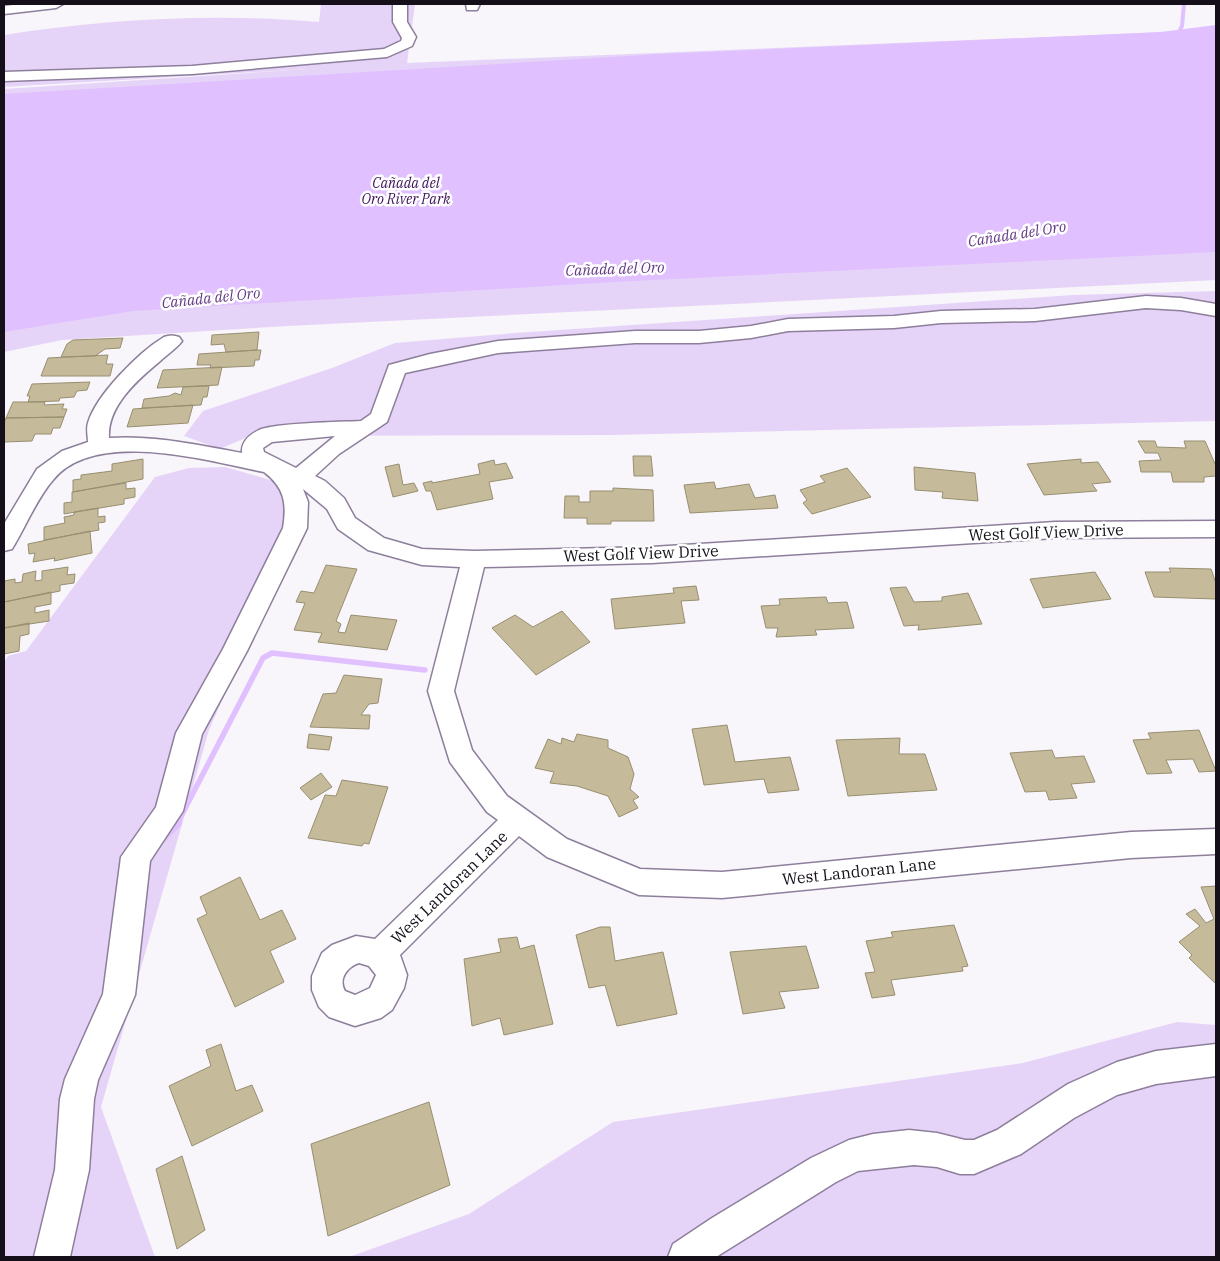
<svg xmlns="http://www.w3.org/2000/svg" width="1220" height="1261" font-family="'IBM Plex Serif',serif">
	<rect width="100%" height="100%" fill="#f8f5fb"/>
	<path fill="#e6d4f8" d="M321,4h94l-8,59 809,-33v250l-928,46 -226,14 -58,12v-263l320,-21 -320,19v-52c101,-16 212,-22 315,-13z
		M1216,291v130l-604,14 -362,1 -30,13 -36,-13 19,-25 129,-43 63,-25 120,-10 558,-38z
		M225,467l49,14 24,20 -7,42 -82,187 -108,377 54,150h-151v-595l4,-6 18,-5 129,-174 34,-9z
		M1177,1022l39,3v232h-867l120,-43 144,-92 410,-59z"/>
	<path fill="#e0c0fe" d="M1216,25v227l-602,30 -481,29 -129,21v-238l657,-40 500,-22z"/>
	<g fill="none" stroke-linecap="round" stroke-linejoin="round">
		<path stroke="#e0c0fe" stroke-width="4" d="M1177,36l5,-10 2,-22"/>
		<path stroke="#e0c0fe" stroke-width="5.5" d="M177,824l86,-166 9,-5 153,17"/>
		<path stroke="#e0c0fe" stroke-width="8" d="M162,839l16,-16"/>
	</g>
	<path fill="#c5bb9b" stroke="#988f70" d="M259,332l-2,18 -31,2 -2,-8 -13,1 1,-10z
		M123,338l-3,10 -15,1 -10,7 -34,1 6,-13 6,-4z
		M257,350h4l-2,10h-4l-1,6 -44,2 1,-3h-14l2,-11z
		M108,355l-2,9h7l-3,12h-69l7,-18z
		M222,367l-4,18 -61,3 6,-18z
		M90,382l-3,8 -10,1 -3,6 -14,1 -1,3 -31,1 2,-6h-3l5,-12z
		M209,386l-2,11h-4l-2,8 -59,3 2,-9 25,-3 6,-3 6,2 2,-8z
		M13,402h32l-1,3 20,-1 -2,5h5l-3,8 -58,1z
		M193,405l-5,18 -61,4 6,-18z
		M64,417l-4,11h-7l-2,6h-16l-3,7 -28,1v-19l2,-5z
		M1138,441h17l2,6 29,1 -2,-7h21l11,25v10l-12,1v5h-31l-2,-10h-30l-2,-11 22,-1 -3,-7h-13z
		M633,456h18l2,20h-19z
		M143,459v20l-70,13v-12l8,-1v-4l31,-4v-7z
		M1081,459v4l17,-1 13,20 -19,2 5,7 -53,4 -17,-31z
		M494,460l1,5 11,-2 7,15 -24,4 4,17 -56,11 -6,-19h-5l-3,-8 9,-2v2l48,-9 -2,-10z
		M399,464l4,21 11,-2 4,8 -25,6 -8,-30z
		M914,467l61,6 3,28 -36,-3 1,-6 -28,-2z
		M847,468l24,29 -59,17 -9,-11 4,-3 -7,-10 25,-8 -5,-6z
		M714,482l2,7 33,-5 6,14 20,-3 3,13 -88,5 -6,-28z
		M126,483v6l9,-1v9l-11,2v5l-60,10v-11l8,-1v-10z
		M613,488l40,2 1,31h-43v3h-24v-6h-23l1,-22h14v6h11v-11h23z
		M98,508v9l7,-1v6l-7,1 1,7 -55,10v-13l21,-4 -1,-6 10,-2v-3z
		M90,531l2,22 -38,8 1,-3 -22,4 2,-9 -6,1 -1,-10z
		M326,565l31,4 -21,52 5,3 -3,8 7,1 6,-18 46,5 -10,30 -69,-8 4,-9 -28,-3 11,-27 -9,-1 5,-11 13,2z
		M68,567l-1,8 8,-1 -1,9 -14,2v6l-56,11v-21l11,-2v4l7,-1 1,-8 13,-3 -1,10 7,-1v-9z
		M1169,568l42,1 5,14v16l-62,-2 -9,-25h26z
		M1095,572l16,27 -68,9 -13,-29z
		M696,586l3,14 -18,1 4,22 -70,6 -4,-30 63,-6 -1,-5z
		M906,587l8,15 28,-1v-4l26,-4 14,31 -64,6 1,-5 -15,1 -14,-38z
		M51,592v12l-16,3v6l14,-3v11l-45,7v-26z
		M826,597l2,6 19,-1 7,26 -39,2 2,5 -41,2 2,-9h-12l-5,-22 19,-1 -1,-6z
		M562,611l28,31 -54,33 -44,-47 23,-13 18,12z
		M29,623v11l-9,2 -1,15 -15,3v-26z
		M344,675l38,4 -4,24 -9,1 -8,11h9l-1,14 -59,-2 13,-33 13,-1z
		M727,725l8,37 55,-5 9,33 -31,3 -4,-14 -60,6 -12,-56z
		M1199,730l17,41 -17,1 -6,-13 -27,1 6,13 -25,1 -14,-34 18,-1 -3,-6z
		M309,734l23,3 -3,13 -22,-2z
		M577,734l31,6v8l20,9 6,17 -4,15 9,8 -6,3 5,8 -19,9 -11,-21 -31,-10 -27,-3 4,-11 -19,-4 13,-29 13,5 1,-6 12,4z
		M900,738l-1,16h26l12,36 -89,6 -12,-56z
		M1052,750l3,8 29,-2 11,26 -24,2 6,14 -28,2 -3,-9 -21,1 -15,-39z
		M321,773l11,14 -21,13 -11,-12z
		M342,780l46,7 -19,57 -5,-1 -2,3 -54,-8 17,-43 11,1z
		M240,877l20,43 22,-10 14,29 -26,12 14,31 -49,25 -38,-88 10,-5 -7,-17z
		M1216,886v98l-27,-26 3,-3 -13,-13 21,-16 -14,-12 9,-5 11,14 8,-4 -13,-32z
		M954,925l14,41 -6,1 1,4 -72,9 4,15 -23,3 -7,-25 10,-1 -9,-31 27,-4 -2,-5z
		M600,927h10l5,34 48,-9 14,62 -60,12 -12,-41 -16,3 -13,-53z
		M517,937l3,12 14,-4 19,79 -49,11 -4,-17 -28,8 -8,-67 37,-7 -3,-13z
		M806,946l13,42 -40,4 6,16 -42,6 -13,-62z
		M221,1044l15,47 16,-6 11,26 -71,35 -23,-60 42,-20 -5,-16z
		M429,1102l21,83 -122,51 -17,-92z
		M182,1156l23,74 -28,19 -21,-80z"/>
	<g fill="none" stroke-linecap="round" stroke-linejoin="round">
		<g stroke="#8d7f9b" stroke-width="3">
			<path id="minor" d="M22,4h41l-7,4 -52,6v-8z
				M393,4h14v18l9,15 -4,9 -25,11 -195,17 -188,7v-9l188,-6 192,-17 17,-8 1,-3 -9,-16z
				M466,4h14l-3,6h-10z
				M1146,296l35,2 35,6v12l-35,-6 -35,-2 -111,13 -94,2 -47,5 -106,3 -37,7 -52,5h-64l-137,10 -93,20 -18,49 -48,32 -24,22 10,5 19,17 11,20 29,20 38,11 52,2 178,-4 403,-25 161,-1v16l-161,1 -403,25 -168,4 -30,124 18,59 35,46 60,43 73,30 82,3 409,-40 85,-3v25l-85,4 -409,40 -83,-3 -92,-38 -28,-21 -119,119 7,20 -3,13 -12,22 -11,8 -26,8 -26,-9 -10,-10 -7,-17v-14l10,-23 10,-8 24,-9 19,3 123,-119 -11,-8 -37,-50 -22,-71 32,-124 -38,-2 -54,-15 -30,-21 -11,-20 -24,-20 5,13 -1,26 -60,123 -45,83 -19,77 -33,50 -15,134 -37,85 -4,19 -5,71 -19,87h-36l21,-87 5,-71 5,-20 38,-85 18,-137 35,-50 20,-74 47,-84 60,-121c4,-24 2,-40 -19,-56 -56,-11 -169,-44 -211,8 -16,18 -28,48 -41,69l-8,2v-27l33,-55 25,-18 26,-9c0,-6 -2,-13 0,-19 8,-28 51,-71 76,-86 5,-2 10,-2 15,0l3,4c-6,8 -16,14 -23,21 -23,19 -52,45 -50,76 45,-3 89,7 133,15 -1,-11 7,-18 17,-23 14,-7 82,-8 102,-9l10,-7 18,-49 41,-11 68,-13 137,-10h64l52,-5 37,-7 106,-3 47,-5 94,-2zM335,436l-39,32 -32,-16 -1,-4 9,-6zM359,963l10,3 7,9 -6,13 -15,7 -10,-4c-7,-12 2,-24 14,-28z
				M1216,1044v32l-60,8 -39,11 -43,23 -53,36 -47,20h-14l-23,-7 -23,-2 -56,6 -22,11 -120,75h-48l5,-13 39,-26 99,-60 38,-18 24,-6 36,-4 28,3 28,7h9l23,-10 71,-46 49,-22 39,-11z"/>
		</g>
		<use href="#minor" fill="#fff" fill-rule="evenodd"/>
	</g>
	<g text-anchor="middle" stroke-width="5" stroke-linejoin="round" paint-order="stroke">
		<g font-size="14" font-style="italic" fill="#3d1259" stroke="#fff">
			<text x="406" y="188">Cañada del<tspan x="406" dy="16">Oro River Park</tspan></text>
		</g>
		<g font-size="15" font-style="italic" fill="#653d86" stroke="#fff">
			<text transform="translate(1017 234) rotate(-9)" y="5">Cañada del Oro</text>
			<text transform="translate(615 269) rotate(-2)" y="5">Cañada del Oro</text>
			<text transform="translate(211 298) rotate(-6)" y="5">Cañada del Oro</text>
		</g>
		<g font-size="16" fill="#140f19" stroke="#fff">
			<text transform="translate(1046 532) rotate(-2)" y="6">West Golf View Drive</text>
			<text transform="translate(641 553) rotate(-2)" y="6">West Golf View Drive</text>
			<text transform="translate(859 871) rotate(-6)" y="6">West Landoran Lane</text>
			<text transform="translate(449 887) rotate(-44)" y="6">West Landoran Lane</text>
		</g>
	</g>
	<rect width="1220" height="1261" fill="none" stroke="#140f19" stroke-width="10"/>
</svg>
